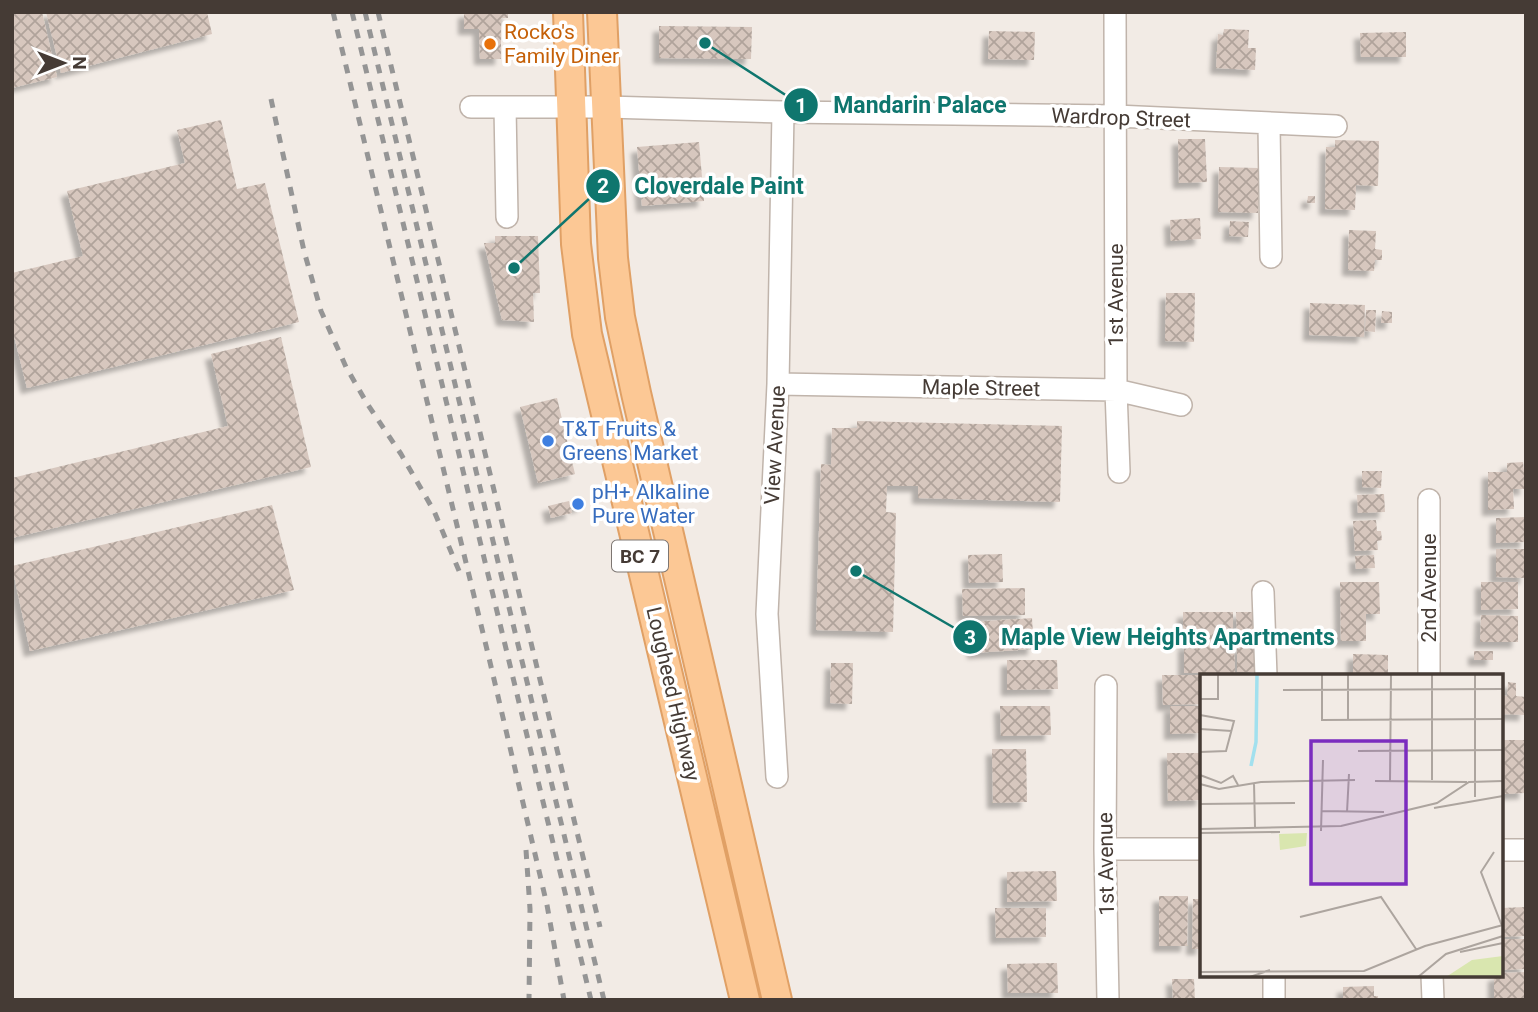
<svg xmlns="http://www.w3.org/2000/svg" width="1538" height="1012" font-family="Roboto,sans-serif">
	<defs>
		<pattern id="building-cross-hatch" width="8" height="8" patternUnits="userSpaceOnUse" patternTransform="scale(1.75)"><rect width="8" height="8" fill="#d7c7be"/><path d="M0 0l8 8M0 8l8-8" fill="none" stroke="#b0a39b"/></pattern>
		<filter id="shadow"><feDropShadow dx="-6" dy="6" stdDeviation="2" flood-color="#0004"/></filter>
	</defs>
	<rect width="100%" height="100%" fill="#f2ebe5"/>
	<path fill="url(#building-cross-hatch)" filter="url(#shadow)" d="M12,12h30l15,65 -45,11z
		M46,12h161l5,22 -151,39z
		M464,12h44v6h-7v41h-21l-1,-30h-15z
		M659,26l93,1 -1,32 -92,-1z
		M1224,29l25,1 -1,18h8l-1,22 -39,-2 2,-34 5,1z
		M989,31l46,1 -1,28 -46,-1z
		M1406,32v25h-45l-1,-24z
		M221,120l16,69 28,-6 34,139 -272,66 -15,-60v-55l71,-17 -16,-65 118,-28 -8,-33z
		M1178,139h27l2,43 -28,1z
		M1335,140l44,1 -1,45 -22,-1 -1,25 -30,-1 1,-62h9z
		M699,142l5,59 -62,5 -5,-59z
		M1219,167l39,1v45l-40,-1z
		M1308,196h7v7h-8z
		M1200,218l1,21 -30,2 -1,-21z
		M1230,221l19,1 -1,15 -19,-1z
		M1349,230l27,1 -1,18 7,1v10h-7l-1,11 -26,-1z
		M495,236h43l2,57h-7l1,29 -32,-2 -18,-77h11z
		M1166,293h29l-1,49 -29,-1z
		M1310,303l55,2 -1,32 -55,-2z
		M1366,310h10l-1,22 -10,-1z
		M1382,311l10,1v11h-11z
		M281,337l30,130 -299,71v-60l216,-52 -17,-72z
		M557,398l18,76 -37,9 -18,-76z
		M857,421l205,5 -2,76 -142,-4v-12h-31l-1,26 10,1 -3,119 -77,-2 5,-166 10,1 1,-37h25z
		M1523,462l3,27h-13l1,20 -26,1v-38h19v-9z
		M1362,471h20l-1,17 -19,-1z
		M1384,494l1,18 -27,1 -1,-18z
		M581,499l2,7 -8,2 -1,-7z
		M569,501l3,12 -21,5 -3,-12z
		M272,505l22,85 -264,61 -18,-85z
		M1526,517v25l-30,1v-25z
		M1376,520l1,11h4l1,9 -5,1 1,9 -23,1 -2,-30z
		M1496,549h30v29l-30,-1z
		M1002,554l1,28 -34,1 -1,-28z
		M1374,555l1,13 -19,1 -1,-13z
		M1340,582h39l1,32h-14v27h-25z
		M1481,582h37v27l-37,1z
		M1025,588v27l-62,1 -1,-27z
		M1183,612h50v29l-50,1z
		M1236,612h20v29h-19z
		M1481,615l37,1v26h-38z
		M1032,618l2,31 -61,4 -1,-31z
		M1234,643l1,30h-51v-29z
		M1237,646h19v26h-19z
		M1474,651h19v9h-19z
		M1353,654l35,1v21h-35z
		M1007,660h50l1,29 -51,1z
		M831,663h22l-1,41 -22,-1z
		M1162,675h40v29l-39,1z
		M1508,682l8,1v13l10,1 -1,18 -24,-1v-19l6,1z
		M1000,706h50l1,29 -50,1z
		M1170,706h32v27l-32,1z
		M1504,740h21v53l-20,1z
		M992,749h34l1,53 -34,1z
		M1167,753h35v47l-34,1z
		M1056,871l1,30 -50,1v-30z
		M1159,896h29l-1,50h-28z
		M1193,899h9v50h-10z
		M1526,907v29l-25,1v-29z
		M995,908h51v29l-50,1z
		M1501,939h25v30l-25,1z
		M1057,963l1,30h-50l-1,-29z
		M1526,972v28h-32v-25h7v-2z
		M1172,979h22l1,21h-22z
		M1374,986v10h4v4h-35v-13z"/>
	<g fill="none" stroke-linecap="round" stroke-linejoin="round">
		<g stroke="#c0b4ab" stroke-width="24">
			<path id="minor" d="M1115,12l1,378 3,82
				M471,107h136l176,5 333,4 220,10
				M505,107l2,110
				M1269,125l2,132
				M778,384l338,6 65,15
				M1263,592l3,84
				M1429,676v-176
				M1106,686l-1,163 3,151
				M777,777l-10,-163 11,-230 5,-272
				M1105,849h97
				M1501,850h25
				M1274,975v25
				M1432,975l1,25"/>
		</g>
		<g stroke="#e0a065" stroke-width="32">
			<path id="major" d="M568,12l8,232 11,90 158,666
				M602,12l11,246 7,59 16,76 141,607"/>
		</g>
		<use href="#minor" stroke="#fff" stroke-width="21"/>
		<use href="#major" stroke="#fcc895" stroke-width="28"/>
		<path stroke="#959595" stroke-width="5" stroke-dasharray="9 9" stroke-linecap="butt" d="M333,12l156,646 58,247 17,95
			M352,12l239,988
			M365,12l239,988
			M378,12l222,915
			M271,99l33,152 17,60 25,56 22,38 33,49 33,57 28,67
			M526,850l4,59 -1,91"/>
	</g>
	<circle fill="#e8710a" stroke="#fff" stroke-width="2.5" cx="490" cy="44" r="7"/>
	<g fill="#3f7fe0" stroke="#fff" stroke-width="2.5">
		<circle cx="548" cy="441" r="7"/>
		<circle cx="578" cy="504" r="7"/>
	</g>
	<g text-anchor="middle" stroke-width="7" stroke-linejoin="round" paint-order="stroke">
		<rect fill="#fff" stroke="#7d7672" stroke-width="2" x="612" y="540.5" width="56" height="31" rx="5"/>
		<g font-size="19" font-weight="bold" fill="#453b35">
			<text x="640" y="563">BC 7</text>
		</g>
		<g font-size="21" fill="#c56008" stroke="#fff" text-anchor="start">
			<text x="504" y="39">Rocko's<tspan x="504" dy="24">Family Diner</tspan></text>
		</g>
		<g font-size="21" fill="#453b35" stroke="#fff">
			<text transform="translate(1121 118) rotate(2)" y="7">Wardrop Street</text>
			<text transform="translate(1116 295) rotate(-90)" y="7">1st Avenue</text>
			<text transform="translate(981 388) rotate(1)" y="7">Maple Street</text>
			<text transform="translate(775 445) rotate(-87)" y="7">View Avenue</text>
			<text transform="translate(1429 588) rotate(-90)" y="7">2nd Avenue</text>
			<text transform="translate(673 694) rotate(77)" y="7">Lougheed Highway</text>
			<text transform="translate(1106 864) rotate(-91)" y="7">1st Avenue</text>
		</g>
		<g font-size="21" fill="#366cbe" stroke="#fff" text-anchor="start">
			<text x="562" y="436">T&amp;T Fruits &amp;<tspan x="562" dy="24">Greens Market</tspan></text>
			<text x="592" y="499">pH+ Alkaline<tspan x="592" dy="24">Pure Water</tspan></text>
		</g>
	</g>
	<g transform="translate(1200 674)">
		<rect width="303" height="303" fill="#f2ebe5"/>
		<path d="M107,159l-1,13 -26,4 -1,-16zM303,282v21h-57l26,-17z" fill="#d9e6af"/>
		<path fill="none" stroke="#a2e0ee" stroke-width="3.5" d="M51,92l5,-24 1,-68"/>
		<path fill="none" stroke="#ada59f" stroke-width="2" d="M122,0v46l181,-1M148,0v46M232,0v106M83,16l220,-1M0,25h18v-25M0,41l34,6 -8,30 -26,1M0,55l32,2M158,77l145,-1M0,101l21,8 12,-7 5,9M175,107l92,1M190,107l1,-107M54,109l1,44M0,110l19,5 42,-7 94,-2M275,123v-123M0,130l95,-1M234,134l69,-12M122,137l62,1M147,138l2,-38M0,155l141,-3 96,-23 32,-21 34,-1M121,157l2,-71M0,159l80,-1M294,178l-13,20 21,54M100,243l81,-20 35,52M260,278l43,-9M0,298l164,-1 61,-25 78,-21M50,303l20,-7M218,303l28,-23 57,-18"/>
		<path fill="#7b2cbf" fill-opacity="0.15" stroke="#7b2cbf" stroke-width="3.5" d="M111,67h95v143h-95z"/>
		<rect width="303" height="303" fill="none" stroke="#453b35" stroke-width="3.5"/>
	</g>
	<path fill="none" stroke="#0f766e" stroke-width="2.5" d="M705 43L801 105M514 268L603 186M856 571L970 637"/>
	<g fill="#0f766e" stroke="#fff" stroke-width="2.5">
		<circle cx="705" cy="43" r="7"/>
		<circle cx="514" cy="268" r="7"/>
		<circle cx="856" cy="571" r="7"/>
		<circle cx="801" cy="105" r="18"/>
		<circle cx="603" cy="186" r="18"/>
		<circle cx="970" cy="637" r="18"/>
	</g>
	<g font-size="21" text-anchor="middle" font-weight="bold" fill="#fff">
		<text x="801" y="113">1</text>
		<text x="603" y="193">2</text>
		<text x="970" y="645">3</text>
	</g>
	<g font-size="23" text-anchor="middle" font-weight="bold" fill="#0f766e" stroke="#fff" stroke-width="7" stroke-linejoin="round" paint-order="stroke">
		<text x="920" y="113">Mandarin Palace</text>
		<text x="719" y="194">Cloverdale Paint</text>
		<text x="1168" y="645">Maple View Heights Apartments</text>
	</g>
	<rect width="1538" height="1012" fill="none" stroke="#453b35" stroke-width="28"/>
	<g transform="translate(63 63) rotate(90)" stroke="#ffffff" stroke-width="5" paint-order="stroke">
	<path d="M0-5L12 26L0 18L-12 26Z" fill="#453b35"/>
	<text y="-10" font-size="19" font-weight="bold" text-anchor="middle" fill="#453b35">N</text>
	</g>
</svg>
